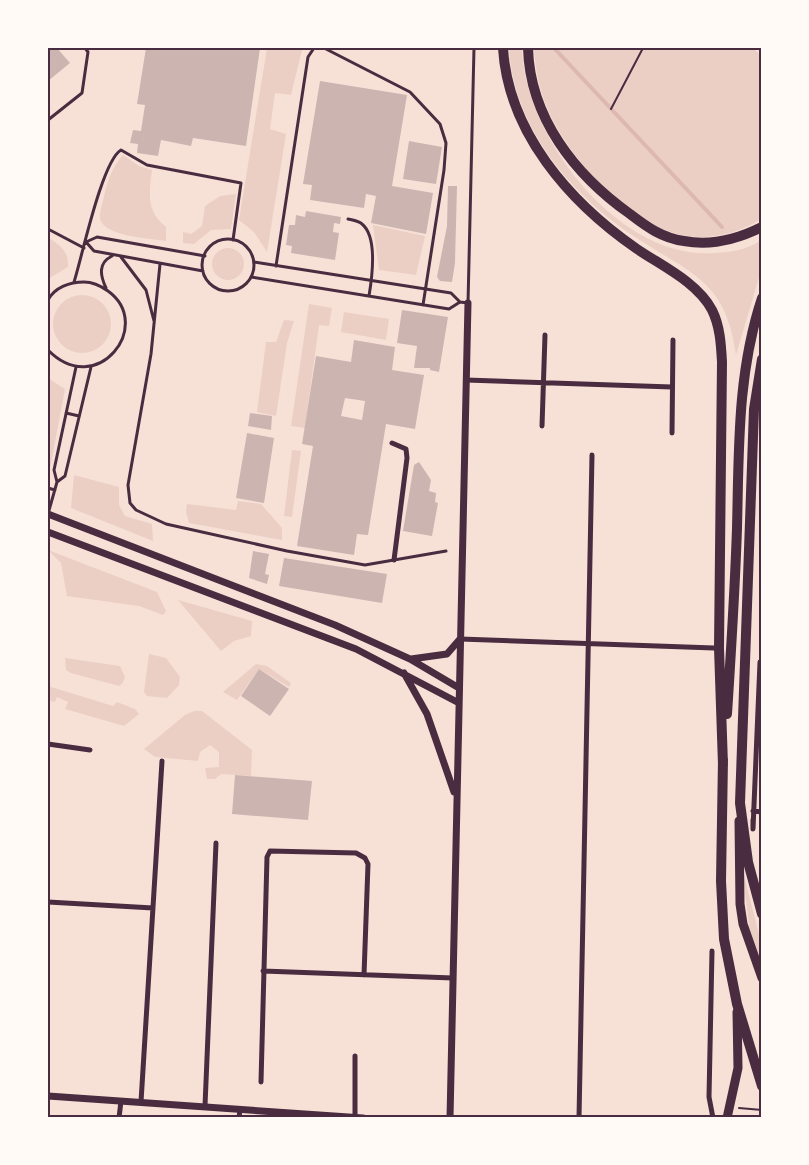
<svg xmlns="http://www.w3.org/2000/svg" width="809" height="1165" font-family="'PT Sans',sans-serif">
	<rect width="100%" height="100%" fill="#f7e1d7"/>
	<path fill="#ebcfc5" d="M267,48h34l1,2 -11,45 -16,-2 -5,36 16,5 -19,118 -13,-20 -15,-12z
		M509,48h13c2,88 97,213 193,205 17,-1 32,-3 46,-13v31l-25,84c-10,-75 -45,-81 -101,-118 -63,-41 -122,-110 -126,-189z
		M534,48h219l9,9 -1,162c-25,16 -58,23 -87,14 -53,-15 -112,-83 -130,-133 -6,-17 -9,-35 -10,-52z
		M123,155l16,11 13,4c-3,24 -6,41 14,57v14c-17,-3 -61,-4 -66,-22 -1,-7 3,-16 4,-23 4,-16 8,-29 19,-41z
		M236,194l-5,35 -20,1 -17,14 -11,-1v-11l8,2 11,-8 3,-20 15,-10z
		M373,225l52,11 -9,39 -37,-5z
		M48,237c12,9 21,13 20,30l-20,12z
		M212 264a16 16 0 1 1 32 0a16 16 0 1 1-32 0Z
		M53 324a29 29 0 1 1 58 0a29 29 0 1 1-58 0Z
		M309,304l23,4 -3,18 -10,-1 -14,103 -14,-2z
		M344,312l45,7 -3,21 -45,-8z
		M284,320l10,1 -7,22 -11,73 -19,-4 9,-70h10z
		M48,378l17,11 -17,91z
		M292,450l9,1 -9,66 -8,-1z
		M74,475l45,12v18l6,11 27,8 1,17 -82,-33z
		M238,501l23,3 21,24v12l-93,-17 -3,-11 1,-8 49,6z
		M48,550l109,42 9,19 -3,4 -24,-9 -72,-10 -6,-33z
		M178,600l74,21 -1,15 -17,5 -13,10z
		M149,654l17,4 14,19 -1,8 -12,13 -20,-2 -3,-4z
		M65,658l55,8 5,11 -3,7 -3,2 -48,-13 -5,-3z
		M256,664l11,2 24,17 -2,4 -30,-18 -22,31 -14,-8z
		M48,686l65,20 4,-4 18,7 4,5 -15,12 -59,-17 3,-7 -11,-5 -2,5 -7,-2z
		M194,711h8l50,39 -1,26 -30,-2 -6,5h-8l-2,-11 14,-1v-15l-9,-7 -10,7 -2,9 -43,-4 -11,-8 41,-34z
		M742,868l19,74v25l-11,-34z"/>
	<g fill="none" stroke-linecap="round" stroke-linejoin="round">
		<path stroke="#dcb8b0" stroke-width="4" d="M554,48l168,179"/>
	</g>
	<path fill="#ccb4b1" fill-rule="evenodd" d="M48,48h9l13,15 -22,18z
		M146,48h114l-14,98 -53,-8 -2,8 -30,-6 -3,16 -21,-3 1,-9 -8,-1 3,-13 8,1 4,-26 -8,-1z
		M320,81l87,14 -15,91 41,7 -7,41 -55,-11 5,-27 -10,-2 -2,14 -54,-8 2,-15 -9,-1z
		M409,141l33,6 -6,37 -33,-5z
		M448,186h9l-2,77 -3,19 -12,-1 -3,-4 10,-51z
		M306,211l35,6 -1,7 -6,-1 -1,9 6,1 -4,27 -44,-7 1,-7 -6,-1 3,-20h6l1,-10 9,2z
		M402,310l46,7 -9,55 -9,-2v-2h-16l3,-22 -20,-3z
		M354,340l41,7 -3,23 32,5 -9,54 -29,-5 -18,111 -11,-1 -3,21 -57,-9 16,-100 -11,-2 14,-88 35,6zM345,398l20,3 -3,19 -21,-4z
		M250,413l22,3 -1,14 -23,-4z
		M247,433l27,5 -10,65 -28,-5z
		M419,462l12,18 -2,11 7,2 -1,9 3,1 -6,33 -29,-5 11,-66z
		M253,551l16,3 -4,20 4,1 -2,9 -18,-6z
		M284,558l103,16 -5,29 -103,-17z
		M259,669l30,20 -19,27 -29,-20z
		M235,775l77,6 -4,39 -76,-6z"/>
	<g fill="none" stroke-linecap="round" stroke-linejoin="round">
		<path stroke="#4a2c40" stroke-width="2" d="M611,109l32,-61
			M739,1108l23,2"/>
		<path stroke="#4a2c40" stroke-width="3" d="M324,48l86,44 30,32 6,19 -2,27 -21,135
			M48,120l34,-27 6,-41 -3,-4
			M348,219c4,1 11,2 14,5 16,13 10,54 7,72
			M48,229l36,19
			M202 265a26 26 0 1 1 52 0a26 26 0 1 1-52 0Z
			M121,257l25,33 8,31
			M254,262l197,31 9,9 8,1 6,-255
			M160,264l-9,90 -23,131 2,18 6,7 30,14 121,27 78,14 81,-14
			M276,266l32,-209 6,-9
			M203,271l-109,-20 -8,-9 11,-5 108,19
			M251,277l198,32 11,-7
			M74,282c8,-25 28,-121 47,-132l26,15 94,18 -8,57
			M106,288c-6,-13 -8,-25 6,-32
			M48,300c7,-13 22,-18 36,-18 9,0 17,4 24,9 47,34 -11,109 -60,59
			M66,413l13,3
			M57,482l8,-6 26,-109
			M48,488l7,2
			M48,514l9,-32 -3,-12 22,-103
			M761,662l1,-11"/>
		<path stroke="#4a2c40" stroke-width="5" d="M466,380l206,7
			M542,426l3,-91
			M672,433l1,-93
			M392,443l14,6 1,9 -13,102
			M460,639l254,9
			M48,744l42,6
			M753,811l9,1
			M753,820v9l7,-167
			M48,902l105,6
			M712,951l-3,146 4,21
			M263,971l190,7
			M261,1082l6,-225 3,-6 86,2 9,5 3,6 -4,111
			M141,1102l21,-341
			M205,1106l11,-263
			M355,1117v-61
			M119,1118l2,-17
			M239,1118l1,-9
			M579,1118l13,-663"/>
		<path stroke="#4a2c40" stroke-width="7" d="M48,514l287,111 75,34 49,29
			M48,532l308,117 103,54
			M411,659l36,-5 13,-15
			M404,673l23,41 27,78
			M48,1096l315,22
			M450,1118l18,-815"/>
		<path stroke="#4a2c40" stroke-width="9" d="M739,821l1,83 3,20 19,54
			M727,1118l11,-50 -1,-56"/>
		<path stroke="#4a2c40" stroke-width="10" d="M503,48c5,84 66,154 134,201 25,17 60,33 75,61 8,16 9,34 10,52l-3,286 4,117
			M528,48c2,70 47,127 102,166 17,13 32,24 54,27 26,5 54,-2 78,-14
			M762,359l-8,50 -14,394 8,59 14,52
			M727,714c4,-62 8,-124 10,-186 2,-78 0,-155 25,-230
			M723,759l-2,122 3,58 13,65 25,82"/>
	</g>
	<rect width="809" height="1165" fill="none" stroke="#fffaf5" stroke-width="98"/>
	<rect x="49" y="49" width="711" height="1067" fill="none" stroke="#4a2c40" stroke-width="2"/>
</svg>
